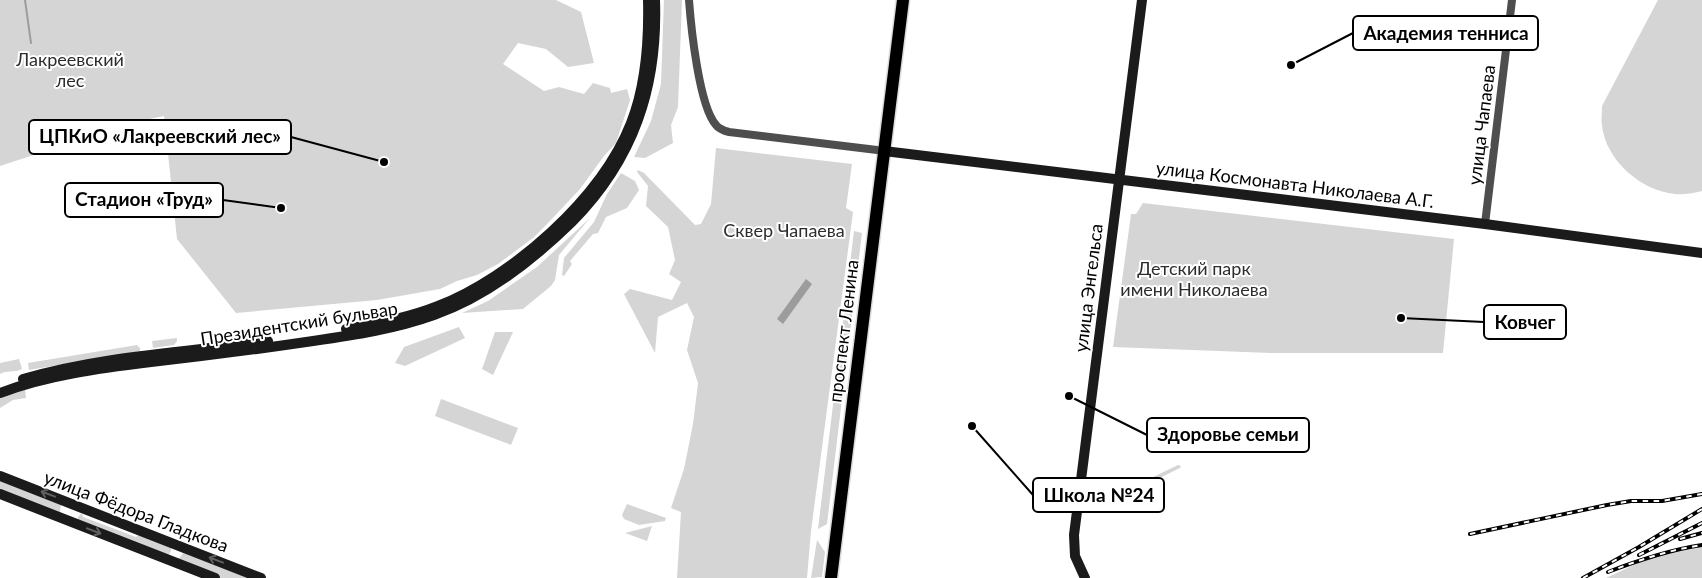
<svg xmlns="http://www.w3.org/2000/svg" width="1702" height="578" font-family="Lato,sans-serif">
	<rect width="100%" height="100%" fill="#fff"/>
	<path fill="#d5d5d5" d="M0,0h556l25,12 13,51 -26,4 -22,-18 -28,-6 -15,21 41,27 15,-4 25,7 9,-11 17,5 1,5 16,-4 3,11 -14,43 -12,13 -24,33 -32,34 -15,15 -35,26 -21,11 -20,6 -17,8 -63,11 -141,13 -59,-74 -13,-123 -29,6 -135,44z
		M664,0h18l-4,107 -7,18 2,18 -28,15 -11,-1 17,-36 10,-37z
		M1658,0h44v191c-8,2 -18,4 -27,3 -34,-3 -69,-34 -73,-68 -1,-7 0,-13 0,-20z
		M716,148l136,16 -6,44 7,4 -42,319 -4,47h-130l4,-66 -10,-4 13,-39 9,-45 5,-41 -11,-33 7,-33 -7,-14 -29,14 -3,36 -31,-59 6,-5 42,11 9,-18 -12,-8 6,-14 -7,-33 -22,-21 2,-20 -11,-14 1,-2 6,3 51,52 6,-1 10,-20z
		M621,173l14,8 4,9 -12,18 -21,9 -8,16 -5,1 -23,27 2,3 -8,12 -2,-1 2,-17 30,-36 13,-28z
		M1143,203l311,36 -11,114h-172l-158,-6 18,-133h5z
		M590,218l-31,37 -4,25 -4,6 -28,23 -61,4 26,-12 49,-34z
		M854,231l8,2 -35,291 -9,5z
		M459,327l6,11 -60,28 -10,-3 9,-16z
		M495,332h18l-20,43 -11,-6z
		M177,338v3l-3,4 -21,3 -1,-7z
		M137,345l3,3v3l-111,19 -1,-7z
		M19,359l3,10c-8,4 -15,1 -22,5v-11z
		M25,389l1,9 -13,2 -13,8v-12z
		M441,399l77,29 -7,17 -76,-29z
		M1178,465l3,1 -1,2 -65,32 1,-5z
		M0,481l61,24 -1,7 -2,1 -58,-21z
		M627,504l39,14 -1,3 -26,4 -15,-6 -2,-4z
		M82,513l1,4 53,20 4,-3 31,13v4l-3,5 -90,-36v-3z
		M652,526l-5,15 -22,-8z
		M817,540l8,12 -3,25 -11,1z
		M1702,547v31h-96l43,-20z
		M183,553l69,25h-32l-41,-19z"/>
	<path fill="#9c9c9c" d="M806,279l6,5 -29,40 -6,-5z"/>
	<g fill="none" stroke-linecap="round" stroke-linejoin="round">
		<path stroke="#9c9c9c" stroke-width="2" d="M25,0l6,43"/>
		<g stroke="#dbdbdb" stroke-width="15">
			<path id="primary" d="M831,578l72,-578"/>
		</g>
		<path stroke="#4e4e4e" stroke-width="8" d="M689,0c2,27 10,106 27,125 3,4 9,6 13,7l148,18
			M1485,224l27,-224"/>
		<path stroke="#1b1b1b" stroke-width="10" d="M884,151l601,73 217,29
			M346,329c31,-5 62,-11 92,-23 74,-29 163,-107 193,-183 15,-38 18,-83 17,-123
			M23,379c79,-23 163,-27 245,-38
			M0,393c47,-18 102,-25 151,-31 54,-6 108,-13 162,-21 41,-6 82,-12 121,-26 52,-18 99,-55 138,-93 62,-63 86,-135 83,-222
			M0,476l261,102
			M0,494l215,84
			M1085,578l-10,-22 -1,-21 68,-535"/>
		<use href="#primary" stroke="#000" stroke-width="12"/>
		<g stroke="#000" stroke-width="4">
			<path id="rail" d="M1470,534l137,-29 24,-4h31l40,-7
				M1680,539l22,-6
				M1639,555l63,-32
				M1608,572c31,-12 61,-22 94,-27
				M1583,578l56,-31 63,-38"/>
		</g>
		<use href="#rail" stroke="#fff" stroke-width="2" stroke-dasharray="5.5" stroke-linecap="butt"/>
	</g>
	<defs><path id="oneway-shaft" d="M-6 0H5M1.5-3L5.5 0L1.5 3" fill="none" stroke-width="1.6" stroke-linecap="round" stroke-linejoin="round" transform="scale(1.25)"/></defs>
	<g stroke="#5f5f5f">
		<use href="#oneway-shaft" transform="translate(48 494) rotate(-159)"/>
		<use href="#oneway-shaft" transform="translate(94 531) rotate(21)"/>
		<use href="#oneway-shaft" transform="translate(216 560) rotate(-159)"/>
	</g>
	<g text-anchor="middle" stroke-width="4" stroke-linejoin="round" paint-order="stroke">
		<g font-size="18" fill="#2c2c2c" stroke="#fff">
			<text x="70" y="66">Лакреевский<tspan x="70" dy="21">лес</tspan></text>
			<text x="784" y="237">Сквер Чапаева</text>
			<text x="1194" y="275">Детский парк<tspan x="1194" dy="21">имени Николаева</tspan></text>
		</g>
		<g font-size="18" fill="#000" stroke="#fff">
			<text transform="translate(1482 125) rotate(-83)" y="6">улица Чапаева</text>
			<text transform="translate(1295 185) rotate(7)" y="6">улица Космонавта Николаева А.Г.</text>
			<text transform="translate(1089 288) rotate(-83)" y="6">улица Энгельса</text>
			<text transform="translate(299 324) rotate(-9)" y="6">Президентский бульвар</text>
			<text transform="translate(844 331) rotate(-83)" y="6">проспект Ленина</text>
			<text transform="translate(136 512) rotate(21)" y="6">улица Фёдора Гладкова</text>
		</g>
	</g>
	<path fill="none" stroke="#000" stroke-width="2" d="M1291 65L1353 33M384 162L291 137M281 208L223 200M1401 318L1484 322M1069 396L1147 435M972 426L1033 495"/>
	<g fill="#000" stroke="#fff" stroke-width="2">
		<circle cx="1291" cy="65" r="5"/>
		<circle cx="384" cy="162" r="5"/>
		<circle cx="281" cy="208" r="5"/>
		<circle cx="1401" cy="318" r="5"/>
		<circle cx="1069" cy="396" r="5"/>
		<circle cx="972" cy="426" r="5"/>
	</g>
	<g fill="#fff" stroke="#000" stroke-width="2">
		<rect x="1353" y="16" width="185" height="34" rx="5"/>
		<rect x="29" y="120" width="262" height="34" rx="5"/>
		<rect x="65" y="183" width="158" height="34" rx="5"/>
		<rect x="1484" y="305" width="82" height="34" rx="5"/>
		<rect x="1147" y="418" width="162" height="34" rx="5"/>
		<rect x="1033" y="478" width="131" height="34" rx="5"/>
	</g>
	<g font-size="19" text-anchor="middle" font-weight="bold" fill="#000">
		<text x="1446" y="40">Академия тенниса</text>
		<text x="160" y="143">ЦПКиО «Лакреевский лес»</text>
		<text x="144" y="206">Стадион «Труд»</text>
		<text x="1525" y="329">Ковчег</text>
		<text x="1228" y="441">Здоровье семьи</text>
		<text x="1099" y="502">Школа №24</text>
	</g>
</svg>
